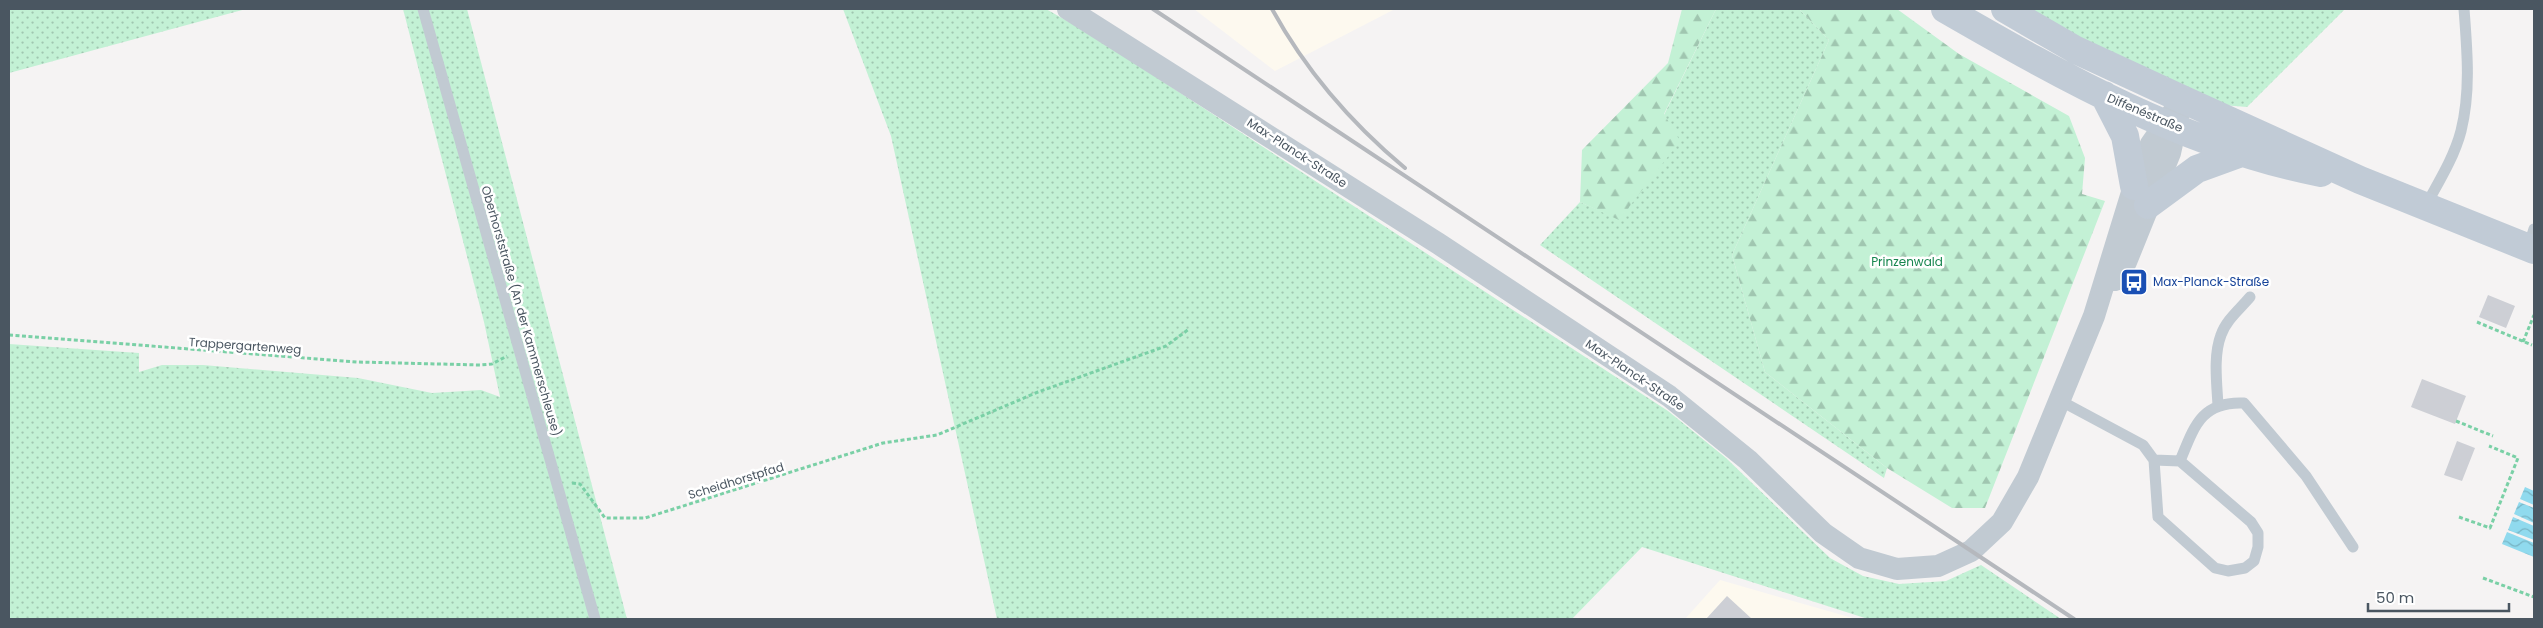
<svg xmlns="http://www.w3.org/2000/svg" width="2543" height="628" font-family="Poppins,sans-serif">
	<defs>
		<pattern id="grass-dots" width="8" height="8" patternUnits="userSpaceOnUse" patternTransform="scale(1.25)"><rect width="8" height="8" fill="#c3f1d5"/><path d="M2 2h.1M6 6h.1" fill="none" stroke="#a0c6b0" stroke-width="1.8" stroke-linecap="round"/></pattern>
		<pattern id="forest-firs" width="22" height="20" patternUnits="userSpaceOnUse" patternTransform="scale(1.25)"><rect width="22" height="20" fill="#c3f1d5"/><path d="M5 1l3.5 6h-7zM16 11l3.5 6h-7z" fill="#a0c6b0"/></pattern>
		<pattern id="water-waves" width="16" height="10" patternUnits="userSpaceOnUse" patternTransform="scale(1.25)"><rect width="16" height="10" fill="#90daee"/><path d="M0 5q4-4 8 0t8 0" fill="none" stroke="#78b4c4"/></pattern>
	</defs>
	<rect width="100%" height="100%" fill="#f5f3f3"/>
	<path fill="#fdf9ef" d="M1194,9h201l-120,62z
		M1720,580l136,39h-171z"/>
	<path fill="url(#grass-dots)" d="M9,9h237l-237,64z
		M403,9h64l160,610h-618v-275l130,9v19l23,-7h41l155,13 74,15 49,-3 19,7 -16,-75z
		M843,9h203l44,25 578,377 58,47 104,100 33,18 36,8 47,-3 35,-16 80,54h-193l-226,-72 -70,72h-575l-106,-483z
		M1716,9h83l30,31 -97,215 33,117 122,96 -3,10 -344,-233 40,-43 39,17 60,-78 -15,-26z
		M2026,9h319l-98,98 -25,-2 -105,-47z"/>
	<path fill="url(#forest-firs)" d="M1682,9h34l-52,105 16,27 -61,79 -39,-18 2,-52 86,-87z
		M1799,9h98l62,45 110,62 16,42 -3,36 23,7 -120,307h-33l-65,-40 -122,-96 -33,-117 97,-215z"/>
	<path fill="url(#water-waves)" d="M2525,487l9,4v14l-14,-6z
		M2519,502l15,6v15l-20,-9z
		M2513,517l21,9v14l-26,-10z
		M2507,532l27,11v14l-32,-13z"/>
	<path fill="#cdcfd5" d="M2488,295l27,11 -9,22 -27,-11z
		M2422,379l44,17 -11,28 -44,-17z
		M2457,441l18,7 -13,33 -18,-6z
		M1727,596l25,23h-46z"/>
	<g fill="none" stroke-linecap="round" stroke-linejoin="round">
		<path stroke="#7ad0a6" stroke-width="3" stroke-dasharray="4 2.5" stroke-linecap="butt" d="M2477,322l55,23
			M9,335l348,27 123,3 12,-1 15,-8
			M2523,342l11,-27
			M2456,421l37,15
			M572,483l8,1 25,34h40l238,-75 54,-8 101,-43 128,-46 23,-17
			M2459,517l31,11 28,-70 -29,-12
			M2483,578l51,19"/>
		<path stroke="#c1cad2" stroke-width="11" d="M423,9l172,610
			M2425,207c13,-24 29,-49 36,-76 10,-40 6,-82 3,-122
			M2528,248l6,-19
			M2059,400l84,45 11,15 4,57 57,51 13,3 17,-3 9,-7 4,-14v-14l-7,-11 -71,-61 -26,-1
			M2218,406c-1,-22 -5,-50 3,-71 5,-15 19,-26 29,-38
			M2180,461c14,-34 21,-60 64,-58l62,73 47,71"/>
		<path stroke="#c1cad2" stroke-width="22" d="M1068,9l371,235 230,152 79,64 75,73 36,25 38,11 41,-3 33,-15 31,-29 26,-45 66,-161 40,-130 17,-42 23,-33
			M2115,280l11,-18 44,-109 9,-41"/>
		<path stroke="#c1cbd6" stroke-width="28" d="M1945,9c118,68 242,138 376,164
			M2005,9l71,41 106,49 178,81 174,70
			M2104,95l21,41 9,50
			M2148,205l49,-36 44,-16"/>
		<path stroke="#b5b8bd" stroke-width="4" d="M1153,9l921,610
			M1272,9c34,62 79,114 133,159"/>
	</g>
	<defs>
		<g id="bus-square" transform="scale(1.4375)"><rect x="-9" y="-9" width="18" height="18" rx="4" fill="#1a4fb4" stroke="#fff"/><path d="M-5-6H5V4H4V6H2V4H-2V6H-4V4H-5ZM-3.5-4V0h7V-4ZM-3.5 1.2v1.5H-2V1.2ZM2 1.2v1.5H3.5V1.2Z" fill="#fff"/></g>
	</defs>
	<g fill-rule="evenodd">
		<use href="#bus-square" x="2134" y="282"/>
	</g>
	<g text-anchor="middle" stroke-width="5" stroke-linejoin="round" paint-order="stroke">
		<g font-size="12" fill="#4a5661" stroke="#fff">
			<text transform="translate(2145 113) rotate(23)" y="4">Diffenéstraße</text>
			<text transform="translate(1297 153) rotate(33)" y="4">Max-Planck-Straße</text>
			<text transform="translate(521 311) rotate(74)" y="4">Oberhorststraße (An der Kammerschleuse)</text>
			<text transform="translate(245 346) rotate(4)" y="4">Trappergartenweg</text>
			<text transform="translate(1635 375) rotate(34)" y="4">Max-Planck-Straße</text>
			<text transform="translate(736 481) rotate(-17)" y="4">Scheidhorstpfad</text>
		</g>
		<g font-size="12" fill="#17864f" stroke="#fff">
			<text x="1907" y="266">Prinzenwald</text>
		</g>
		<g font-size="12" fill="#164399" stroke="#fff" text-anchor="start">
			<text x="2153" y="286">Max-Planck-Straße</text>
		</g>
	</g>
	<rect width="2543" height="628" fill="none" stroke="#4a5661" stroke-width="20"/>
	<path d="M2368 603v8h141v-8" fill="none" stroke="#4a5661" stroke-width="2.5"/>
	<text x="2376" y="603" font-size="15" fill="#4a5661" stroke="#ffffff" stroke-width="4" paint-order="stroke">50 m</text>
</svg>
